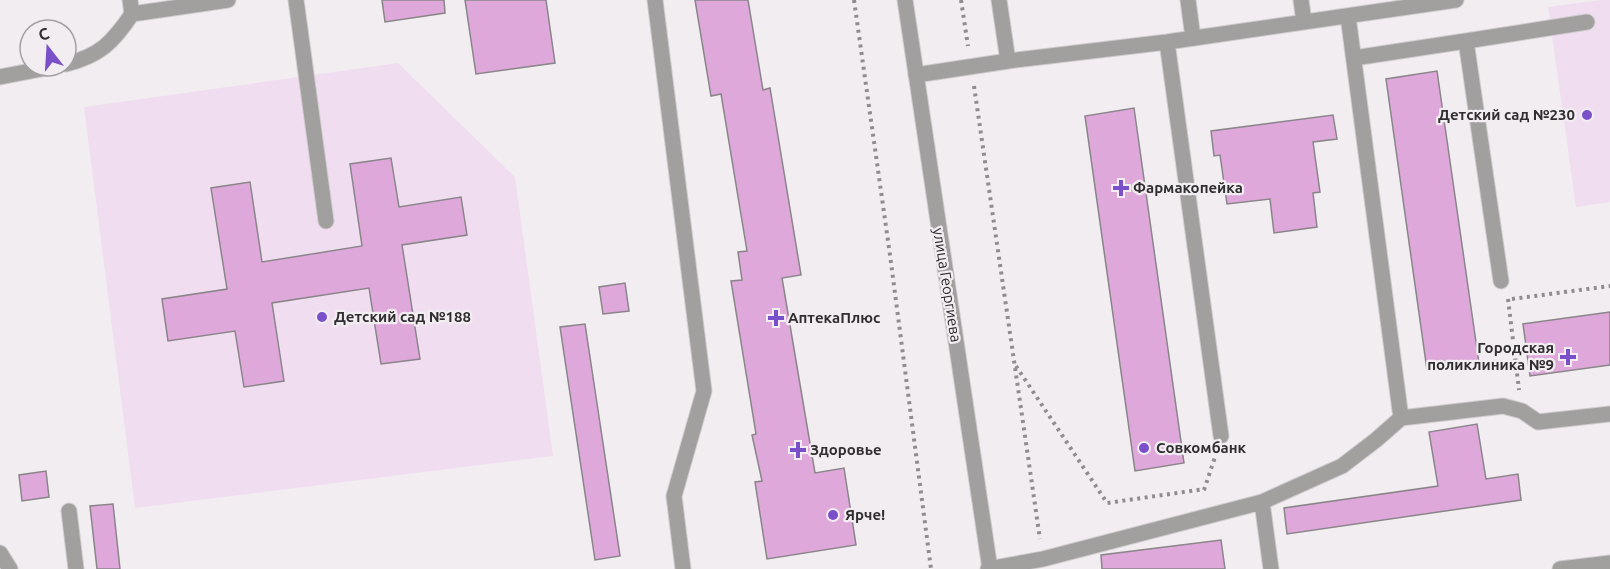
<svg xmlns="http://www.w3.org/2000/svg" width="1610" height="569" font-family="Ubuntu,sans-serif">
	<rect width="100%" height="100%" fill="#f2edf1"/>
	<path fill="#f0def0" d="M1600,0h10v202l-34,5 -28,-200z
		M398,63l117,114 38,279 -418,52 -51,-401z"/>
	<path fill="#dfa8db" stroke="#898589" stroke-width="1.5" d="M382,0h62l1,13 -60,9z
		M465,0h81l9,63 -79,11z
		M695,0h53l15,90 7,-2 31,187 -19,3 33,195 29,-5 12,77 -89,14 -12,-77 7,-1 -10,-46 4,-1 -25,-153 11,-1 -4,-28 9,-1 -26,-157 -10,2z
		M1437,71l42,292 -52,7 -41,-291z
		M1134,108l50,355 -49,8 -50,-355z
		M1333,115l4,24 -24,3 7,50 -7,1 4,34 -43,6 -4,-34 -43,5 -7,-49 -6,1 -3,-25z
		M391,158l8,49 62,-10 6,38 -65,10 18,114 -39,5 -12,-76 -97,15 12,78 -40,6 -9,-56 -67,10 -6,-42 65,-10 -16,-101 39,-6 12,80 100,-16 -12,-82z
		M625,283l4,28 -26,3 -4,-27z
		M1610,312v53l-80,11 -7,-52z
		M585,324l35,232 -25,4 -35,-233z
		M1477,424l9,55 32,-5 3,26 -234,34 -3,-26 154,-22 -9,-54z
		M46,471l3,26 -27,4 -3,-26z
		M113,504l7,65h-23l-7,-63z
		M1221,540l4,29h-123l-1,-14z"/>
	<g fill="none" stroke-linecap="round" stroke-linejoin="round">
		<g stroke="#cfcbce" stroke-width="17">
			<path id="service" d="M296,0l30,221
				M655,0l49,391 -30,105 9,73
				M999,0l9,61
				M1188,0l5,38
				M1301,0l3,22
				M132,14l96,-14
				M1348,16l53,402 102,-12 19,5 16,11 72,-8
				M1466,41l121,-19
				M1167,42l54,394
				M1354,58l112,-17 35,240
				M66,64c34,-8 47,-22 66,-50l-2,-14
				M916,75l92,-14 159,-19 289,-42
				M0,77l57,-11
				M1262,502l80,-36 34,-26 25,-22
				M69,511l7,58
				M0,553l10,16
				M988,569l55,-10 219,-57 9,67
				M1560,569l50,-6"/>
		</g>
		<g stroke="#cfcbce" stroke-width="17">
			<path id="tertiary" d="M905,0l85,569"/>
		</g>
		<path stroke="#908c8f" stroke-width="4" stroke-dasharray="3 4.5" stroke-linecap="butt" d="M854,0l36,255 41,314
			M961,0l7,46
			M974,86l66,453
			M1508,299l11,91
			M1512,299l98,-13
			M1016,366l91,137 98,-14
			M1204,490l12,-36"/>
		<use href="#service" stroke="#a29f9f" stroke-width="15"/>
		<use href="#tertiary" stroke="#a29f9f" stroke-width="15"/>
	</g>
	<g fill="#7950ca" stroke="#f2edf1" stroke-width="2">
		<circle cx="1587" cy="115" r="6"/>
		<path d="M1118 179h6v6h6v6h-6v6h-6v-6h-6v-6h6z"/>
		<circle cx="322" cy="317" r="6"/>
		<path d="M773 309h6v6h6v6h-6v6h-6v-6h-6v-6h6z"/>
		<path d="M1565 348h6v6h6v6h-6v6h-6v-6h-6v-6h6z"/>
		<circle cx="1144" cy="448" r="6"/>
		<path d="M795 441h6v6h6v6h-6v6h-6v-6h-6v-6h6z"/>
		<circle cx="833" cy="515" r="6"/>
	</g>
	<g text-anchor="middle" stroke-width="4.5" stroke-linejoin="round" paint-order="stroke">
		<g font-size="15" font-weight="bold" fill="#302e30" stroke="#f2edf1" text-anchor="start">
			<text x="1575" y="120" text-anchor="end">Детский сад №230</text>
			<text x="1133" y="193">Фармакопейка</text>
			<text x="334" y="322">Детский сад №188</text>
			<text x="788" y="323">АптекаПлюс</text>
			<text x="1554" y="353" text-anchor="end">Городская<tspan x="1554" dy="17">поликлиника №9</tspan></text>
			<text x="1156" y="453">Совкомбанк</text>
			<text x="810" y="455">Здоровье</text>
			<text x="845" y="520">Ярче!</text>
		</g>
		<g font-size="15" fill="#302e30" stroke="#f2edf1">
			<text transform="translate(947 285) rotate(81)" y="5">улица Георгиева</text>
		</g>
	</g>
	<g transform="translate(48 48) rotate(343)"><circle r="28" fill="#f2edf1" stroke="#a4a1a4" stroke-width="1.5"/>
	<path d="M0-4.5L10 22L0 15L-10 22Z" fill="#7950ca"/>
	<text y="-9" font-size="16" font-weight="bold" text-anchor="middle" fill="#302e30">С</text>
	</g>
</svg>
